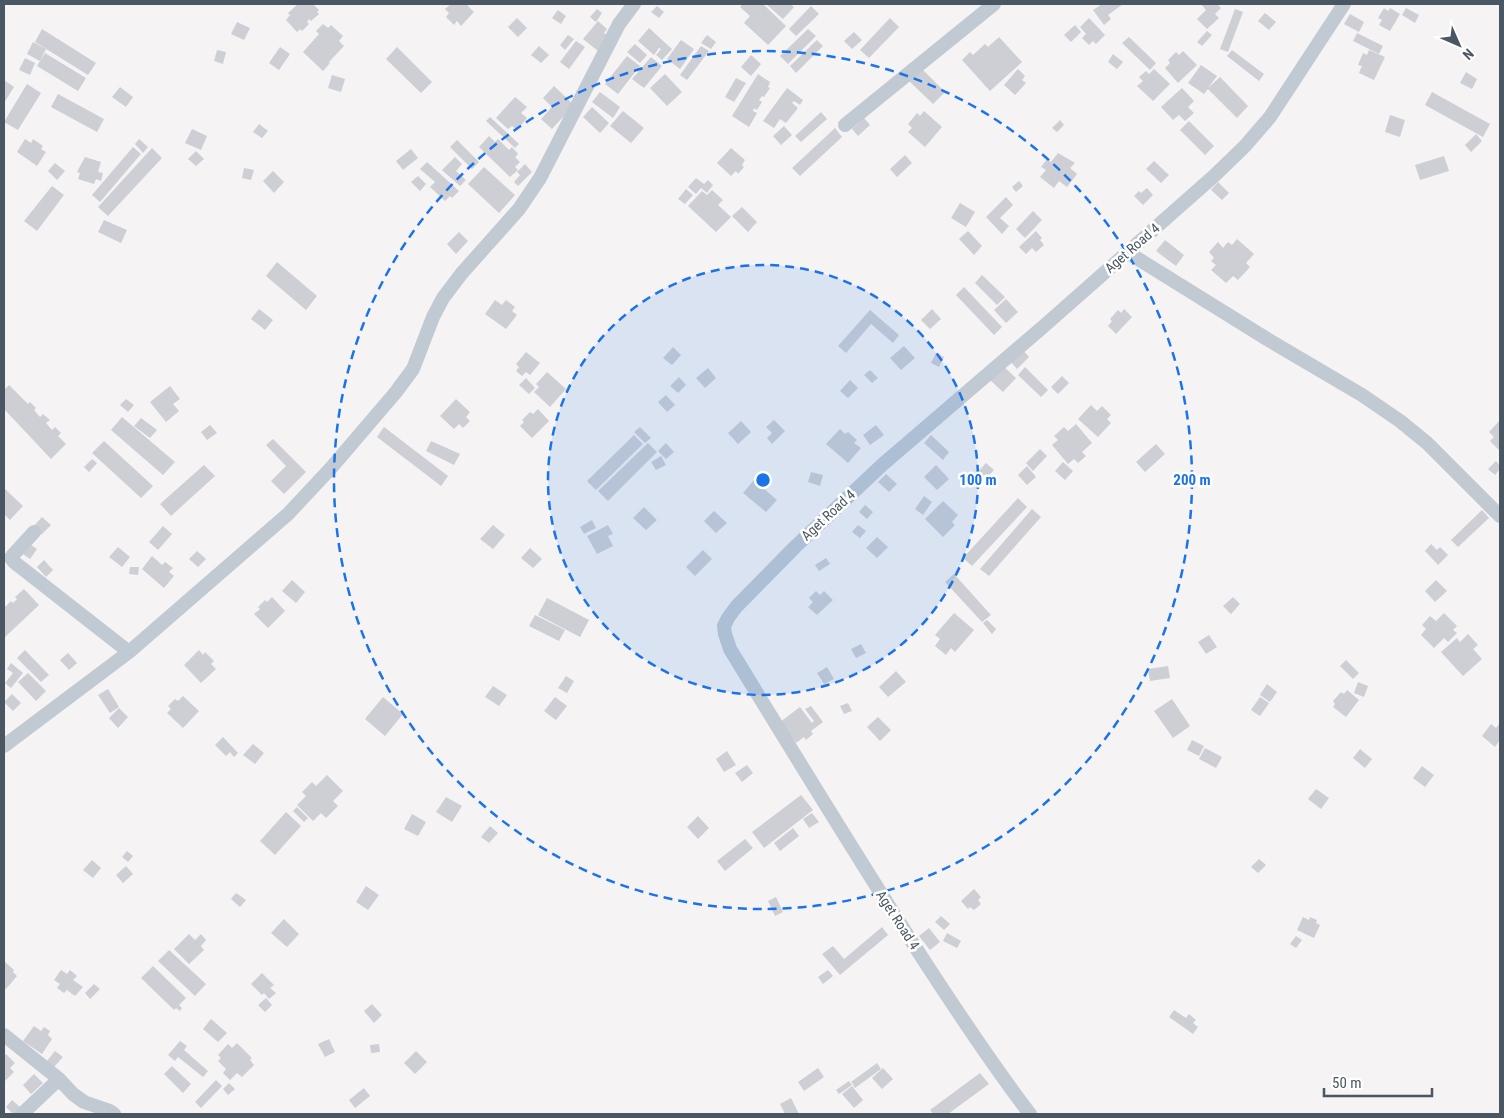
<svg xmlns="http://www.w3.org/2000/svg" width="1504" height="1118" font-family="'Roboto Condensed',sans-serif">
	<rect width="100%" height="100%" fill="#f5f3f3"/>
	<path fill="#cdcfd5" d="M298,4h15l6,6 -2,2 2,2 -8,7 -2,-2 -2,3 2,2 -7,7 -2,-2 -3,3 -11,-12 4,-5 -2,-2z
		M451,4h15l8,8 -13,14 -4,-5 -3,4 -8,-8 3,-4 -4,-4z
		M743,4h20l23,22 -18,19 -24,-22 6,-7 -10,-9z
		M766,4h24l4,3 -11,12z
		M1102,4h21l-15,11 3,4 -7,6 -11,-15z
		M1203,4h14l4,4 -6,6 4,4 -12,11 -10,-10 9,-9 -4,-5z
		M657,6l7,6 -5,6 -8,-6z
		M811,6l8,8 -23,22 -7,-7z
		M1384,8l4,3 2,-3 10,6 -10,17 -11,-6 3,-5 -4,-2z
		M1406,8l13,7 -4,8 -13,-8z
		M597,9l5,4 -6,9 -6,-5z
		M1235,9l8,3 -15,40 -8,-3z
		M558,10l8,6 -5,8 -9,-6z
		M1265,13l11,9 -7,8 -11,-9z
		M1350,14l14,8 -5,10 -15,-8z
		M517,18l10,10 -9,9 -10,-10z
		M890,18l9,9 -30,31 -9,-8z
		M1089,18l16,17 -9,9 -3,-3 -4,4 -7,-7 4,-4 -6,-7z
		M598,21l9,8 -3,4 6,4 -12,14 -15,-12z
		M237,22l13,6 -6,12 -13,-6z
		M323,24l5,4 3,-3 12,11 -4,5 5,5 -15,16 -13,-12 14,13 -7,8 -20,-19 16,-18 -3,-3z
		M1075,25l6,7 -10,10 -7,-7z
		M649,28l23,21 -10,11 -6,-5 5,-6 -2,-1 -5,7 -16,-14z
		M42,29l54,34 -8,12 -53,-33z
		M808,29l8,7 -28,28 -8,-8z
		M1207,31l5,4 -10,11 -5,-4z
		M854,32l8,8 -10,9 -8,-8z
		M1357,33l26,13 -4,8 -26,-13z
		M568,35l6,4 -9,11 -5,-5z
		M707,35l9,7 -5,7 -10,-6z
		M999,37l23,25 -32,29 -28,-31 8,-8 3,3 12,-11 3,3z
		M1129,37l27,26 -6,7 -28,-27z
		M681,40l13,9 -14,20 -13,-10z
		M817,40l6,6 -27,27 -6,-7z
		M576,41l9,6 -16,22 -9,-7z
		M33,42l13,7 -6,12 -13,-7z
		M635,44l12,11 -7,8 -13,-11z
		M539,46l10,9 -8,8 -10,-8z
		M701,46l8,5 -22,29 -7,-5z
		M280,47l10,7 -11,16 -10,-7z
		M397,47l35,35 -11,11 -35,-34z
		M217,50l9,2 -3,12 -9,-3z
		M1232,50l32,24 -5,7 -32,-25z
		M1369,50l16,7 -11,23 -15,-7 3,-7 -4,-1 5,-12 4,2z
		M1183,51l14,14 -19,18 -13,-15 5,-5 -2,-3 8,-8 3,3z
		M45,53l41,25 -8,13 -41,-25z
		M1113,54l10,8 -6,7 -9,-7z
		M751,55l10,9 -10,12 -10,-9z
		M627,56l13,10 -22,28 -13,-10z
		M651,57l11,9 -18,22 -12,-9z
		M25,58l10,5 -5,12 -11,-5z
		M1201,65l16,11 -9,12 12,-11 28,29 -11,12 -29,-29 -4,5 -16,-11z
		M920,67l25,25 -12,12 -25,-24z
		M1018,69l7,7 -3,4 4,3 -11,12 -11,-10z
		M1154,69l16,15 -17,17 -16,-15 6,-5 -4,-4 7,-6 3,3z
		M1466,72l11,7 -5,10 -12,-6z
		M665,74l17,18 -15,14 -17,-18z
		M758,74l12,8 -2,5 2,1 -6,9 -2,-1 -3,4 3,2 -5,8 -3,-2 -1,3 4,2 -8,14 -17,-11z
		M332,75l13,4 -4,13 -13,-4z
		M736,78l10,5 -12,19 -9,-5z
		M4,80l10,7 -10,16z
		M27,84l14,9 -23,37 -14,-8z
		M554,86l20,19 -22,24 -11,-10 11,-12 -9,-9z
		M120,87l13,10 -7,10 -14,-10z
		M787,88l16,12 -3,5 -6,-4 -2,2 6,5 -12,15 -6,-4 -6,9 -11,-7z
		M1182,88l12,13 -6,6 6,6 -9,8 -6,-6 -6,5 -12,-13z
		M600,92l20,15 -7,11 -21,-16z
		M1432,92l58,32 -7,13 -58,-32z
		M58,94l46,25 -7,13 -46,-25z
		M515,97l12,10 -6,6 6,5 -10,12 -5,-4 -4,3 -12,-11z
		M592,107l17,16 -9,10 -17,-16z
		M623,111l21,17 -13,15 -21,-17z
		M924,111l18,16 -17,20 -17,-15 4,-4 -4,-4 9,-11 3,3z
		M821,112l6,7 -26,23 -6,-6z
		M1390,115l15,5 -5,17 -15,-5z
		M490,117l29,27 -4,4 -29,-27z
		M864,118l6,7 -12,11 -6,-7z
		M1060,120l4,5 -7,7 -5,-4z
		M1189,121l25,25 -9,9 -25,-25z
		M259,124l9,7 -6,7 -9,-6z
		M784,126l8,9 -11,10 -8,-9z
		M835,128l7,9 -42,39 -8,-8z
		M192,129l15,7 -6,14 -16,-7z
		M1476,134l6,7 -11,11 -6,-7z
		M489,136l6,6 3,-3 11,11 3,-3 6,7 -3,3 5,5 -5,5 3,3 -8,7 -31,-30z
		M25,139l6,4 2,-4 10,7 -2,3 5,3 -9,14 -20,-14z
		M139,139l9,8 -5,6 -8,-9z
		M457,140l22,22 -7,7 -22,-22z
		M133,147l8,7 -41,48 -8,-7z
		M152,148l10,10 -54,58 -10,-9z
		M731,148l14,12 -3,5 2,2 -6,7 -2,-3 -5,5 -14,-13z
		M411,149l7,9 -15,12 -7,-9z
		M196,151l8,8 -8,7 -8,-7z
		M1058,153l17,10 -5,5 7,6 -10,13 -8,-6 -5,7 -14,-11 6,-7 -5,-3 6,-8 4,3z
		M905,155l7,8 -15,14 -7,-8z
		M1444,156l5,15 -29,9 -5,-15z
		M85,157l16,5 -3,10 5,1 -2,8 -5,-2 -2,5 -16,-5 2,-6 -3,-1z
		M455,157l7,7 -6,7 10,9 -6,6 -18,-16z
		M1154,161l15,14 -8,8 -15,-14z
		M427,162l32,29 -7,7 -2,-2 -5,5 -15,-14 5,-5 -15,-13z
		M55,163l10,8 -8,9 -9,-9z
		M525,164l7,8 -14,14 -4,-4 6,-7 -3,-3z
		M484,167l31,28 -16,18 -31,-29z
		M244,168l10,2 -3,10 -9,-2z
		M273,171l11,11 -10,11 -11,-12z
		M418,176l8,8 -6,7 -9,-9z
		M696,178l8,6 4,-4 5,5 -6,8 -6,-5 -5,6 -8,-7z
		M1019,181l4,5 -7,6 -4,-5z
		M1218,182l11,11 -7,7 -11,-10z
		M52,186l12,9 -27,36 -13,-10z
		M1147,188l6,7 -10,10 -9,-9 5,-5 2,2z
		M686,189l7,6 -8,9 -7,-5z
		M712,190l11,10 -5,5 13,12 -15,15 -28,-26 14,-15 5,4z
		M1006,197l7,8 -13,13 9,8 -7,8 -16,-17z
		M960,203l15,9 -9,15 -15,-9z
		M742,207l15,15 -9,10 -16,-16z
		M1033,211l9,9 -17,18 -9,-9z
		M104,220l23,10 -6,13 -23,-11z
		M968,231l14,15 -8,9 -15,-16z
		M1036,231l6,7 -2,2 4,5 -8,7 -4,-4 -6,6 -7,-7z
		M459,232l9,9 -12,13 -9,-10z
		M1237,239l17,15 -8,9 4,4 -12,13 -5,-4 -7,7 -15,-13 5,-5 -5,-4 3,-3 -5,-6 9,-10 5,6 5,-6 4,3z
		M1165,240l19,15 -8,11 -20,-15z
		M277,262l40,34 -11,14 -40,-34z
		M982,275l23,22 -8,8 -22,-22z
		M964,287l38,40 -8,8 -38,-40z
		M1006,299l12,13 -12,11 -12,-13z
		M495,300l7,5 4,-5 9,7 -3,4 5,4 -11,14 -21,-15z
		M259,309l14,11 -8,10 -14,-11z
		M932,309l9,10 -11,10 -9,-9z
		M1124,309l8,8 -16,17 -8,-8 4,-5 -2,-2 8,-9 3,3z
		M870,310l29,25 -6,8 -22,-19 -25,29 -8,-7z
		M904,346l11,12 -14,12 -11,-12z
		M673,347l8,8 -9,10 -9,-7z
		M1021,348l8,9 -12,12 -8,-9z
		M526,352l14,11 -10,12 -4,-3 -4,4 -6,-5 3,-4 -3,-3z
		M936,353l8,4 -5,10 -8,-4z
		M1003,366l13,12 -13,14 -13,-12z
		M1025,367l23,23 -7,7 -23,-22z
		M708,368l8,10 -11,10 -9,-10z
		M870,370l8,8 -6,5 -8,-8z
		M547,372l19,17 -16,18 -16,-15 5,-5 -3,-3z
		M1062,376l7,7 -11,11 -7,-7z
		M679,377l7,8 -8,8 -8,-7z
		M526,378l9,10 -6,6 -10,-9z
		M850,380l8,8 -10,10 -8,-7z
		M9,385l19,19 2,-2 6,6 -2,2 6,7 3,-3 7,6 -4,3 6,7 3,-3 6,6 -3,3 8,8 -15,15 -47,-50v-19z
		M170,386l10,13 -7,5 6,7 -13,11 -16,-20z
		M666,395l9,10 -8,7 -9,-10z
		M126,399l8,6 -6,7 -8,-7z
		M456,399l14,13 -4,5 4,4 -7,7 -4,-4 -5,5 -14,-13z
		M1091,405l6,6 5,-5 9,9 -4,4 4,4 -13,14 -20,-18z
		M538,409l11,12 -17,17 -12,-12 4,-4 -2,-2 8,-8 3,2z
		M122,417l53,45 -12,13 -52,-45z
		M141,418l16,12 -7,8 -16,-12z
		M774,420l11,11 -13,13 -5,-6 5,-5 -6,-6z
		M1500,420v31l-10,-10 4,-4 -5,-5z
		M741,421l10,11 -13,12 -10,-11z
		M1076,424l16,19 -10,9 4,4 -8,7 -4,-4 -6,5 -16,-19 6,-5 -4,-4 10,-9 4,4z
		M210,425l7,8 -10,7 -6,-8z
		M876,425l8,10 -14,10 -7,-10z
		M384,427l64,49 -7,10 -64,-49z
		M640,427l11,11 -6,5 -11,-11z
		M840,429l5,5 3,-2 9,8 -3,3 7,5 -13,15 -22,-19z
		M634,435l9,9 -47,46 -9,-9z
		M931,435l18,17 -6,8 -19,-17z
		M273,439l33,33 -22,22 -13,-13 15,-15 -20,-21z
		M104,441l49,45 -12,12 -49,-45z
		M431,441l29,13 -6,11 -28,-14z
		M648,443l9,9 -49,49 -10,-10z
		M666,443l8,9 -8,7 -8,-8z
		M1156,444l9,10 -20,18 -9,-10z
		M1040,449l7,7 -14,15 -7,-8z
		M661,456l5,9 -10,5 -5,-8z
		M92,459l5,4 -8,9 -5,-5z
		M1496,461l4,5v3l-5,6 -7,-6z
		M1063,462l10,9 -8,9 -10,-9z
		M986,463l8,7 -13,14 -8,-7z
		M204,465l11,11 -44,40 -11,-12z
		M936,465l13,14 -12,11 -13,-13z
		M1027,466l9,11 -9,8 -9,-10z
		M811,472l12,3 -3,11 -12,-4z
		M886,474l11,10 -8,8 -11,-10z
		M754,480l23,20 -11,12 -23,-19z
		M4,488l19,18 -13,14 -6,-6z
		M924,496l8,6 -9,13 -8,-6z
		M1018,498l9,9 -55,59 -9,-8z
		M943,501l15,14 -6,7 3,3 -12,12 -18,-18z
		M865,505l8,7 -6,7 -8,-7z
		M644,507l13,13 -11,10 -13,-12z
		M1032,509l9,8 -52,59 -9,-7z
		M1482,510l7,8 -31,29 -7,-7z
		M714,511l13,12 -11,10 -12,-12z
		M42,517l9,8 -10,10 -8,-8z
		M592,520l4,8 -12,6 -4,-7z
		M493,525l12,10 -12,14 -13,-10z
		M608,525l5,9 -5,2 5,10 -16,8 -10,-18z
		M858,525l8,6 -6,7 -8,-6z
		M163,526l9,8 -14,16 -9,-8z
		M877,537l11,10 -11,11 -11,-10z
		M26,542l11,7 -7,10 -10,-7z
		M1431,544l6,6 3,-3 8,8 -10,10 -13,-14z
		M118,547l12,10 -8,10 -13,-10z
		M530,548l12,11 -9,9 -12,-10z
		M703,550l9,9 -17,17 -9,-9z
		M197,551l9,8 -8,8 -9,-8z
		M152,556l10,9 3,-3 8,6 -4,4 5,4 -10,12 -22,-19z
		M826,558l4,6 -11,7 -4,-6z
		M44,560l9,10 -7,7 -9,-10z
		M130,567h9l-1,8 -9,-1z
		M954,574l37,41 -9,7 -37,-40z
		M292,580l13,12 -9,11 -14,-12z
		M1436,580l11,11 -12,11 -10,-11z
		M24,589l15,16 -35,33v-30l7,-7 2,2 4,-4 -2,-2z
		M816,591l4,4 4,-4 9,9 -16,15 -9,-8 5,-5 -4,-4z
		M272,597l13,14 -17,17 -14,-14 6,-5 -2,-2 7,-7 2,2z
		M1233,597l7,7 -9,10 -8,-8z
		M547,598l42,22 -9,17 -42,-22z
		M954,613l20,17 -19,22 -4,-4 -5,7 -11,-9 5,-7 -5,-4z
		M1444,613l13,13 -4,4 4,3 -9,9 -4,-4 -10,10 -13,-13 5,-6 -4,-4 8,-9 6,5z
		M535,615l30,15 -6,11 -30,-15z
		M987,620l9,9 -4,5 -9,-11z
		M1468,634l10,11 -5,4 9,10 -19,17 -22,-24 16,-14 3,4z
		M1209,635l8,12 -11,7 -8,-12z
		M861,644l5,9 -10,5 -5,-9z
		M25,650l24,25 -8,7 -24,-24z
		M199,650l4,5 2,-3 9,9 -3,3 5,5 -15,14 -17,-18z
		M68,653l9,10 -8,7 -9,-10z
		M1346,660l13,13 -6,6 -13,-13z
		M11,663l12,10 -12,15 -6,-5 8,-10 -6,-4z
		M1168,666l2,12 -20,3 -2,-12z
		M827,667l7,12 -10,5 -7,-11z
		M896,671l10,11 -18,15 -9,-10z
		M28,673l18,18 -10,10 -18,-19z
		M566,676l8,5 -7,12 -9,-5z
		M1358,682l10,4 -4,11 -10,-4z
		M1267,684l10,8 -7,10 -10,-7z
		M493,686l14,9 -8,11 -14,-9z
		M108,689l11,18 -9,6 -12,-18z
		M1347,690l12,10 -13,17 -13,-10 2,-3 -2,-3 8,-9 3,2z
		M12,694l9,9 -8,8 -9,-9z
		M183,696l16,15 -16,17 -16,-15 4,-4 -3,-3 7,-7 3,2z
		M383,697l20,17 -18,22 -20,-17z
		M555,697l12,9 -11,14 -12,-9z
		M1260,697l9,6 -9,13 -9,-6z
		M1172,699l18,27 -17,12 -19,-27z
		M848,703l4,8 -8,3 -4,-8z
		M811,706l12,16 -12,9 2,3 -7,6 -2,-3 -8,6 -16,-21 20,-15 12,16 2,-2 -9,-12z
		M119,708l9,9 -10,11 -9,-10z
		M878,717l13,13 -11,11 -13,-14z
		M1500,723v17l-5,7 -13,-11 9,-12 5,4z
		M223,737l15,16 -4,4 -4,-5 -4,4 -11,-11z
		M1192,740l12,6 -5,10 -12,-6z
		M253,744l11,9 -9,11 -12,-9z
		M1205,748l17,9 -6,11 -17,-9z
		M1360,749l12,10 -7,9 -12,-10z
		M727,751l9,14 -12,7 -8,-13z
		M747,765l6,8 -11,9 -7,-9z
		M1422,766l12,9 -9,12 -12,-9z
		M327,775l16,16 -10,10 5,5 -12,12 -5,-5 -8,8 -16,-16 9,-9 -4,-4 10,-10 4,4z
		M1316,789l13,9 -8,11 -13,-10z
		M801,795l12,15 -49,38 -12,-16z
		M446,797l16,9 -10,16 -16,-10z
		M297,807l11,11 -4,4 -11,-11z
		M286,812l15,14 -26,29 -15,-14z
		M812,813l7,9 -10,6 -6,-9z
		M412,814l14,8 -8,14 -14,-7z
		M698,816l11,12 -11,11 -11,-12z
		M490,826l8,7 -9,10 -8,-6z
		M793,828l6,8 -19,15 -6,-8z
		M745,839l8,9 -28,23 -8,-10z
		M127,851l6,5 -5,6 -6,-5z
		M1259,859l7,6 -8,8 -7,-6z
		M92,860l9,8 -8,10 -10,-8z
		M126,866l7,8 -10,9 -7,-8z
		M366,886l13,9 -11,15 -12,-8z
		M974,889l7,8 -3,3 3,4 -7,6 -4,-3 -2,2 -7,-8z
		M236,893l10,7 -6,7 -9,-8z
		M776,897l7,15 -8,4 -7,-15z
		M941,916l9,8 -6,6 -9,-8z
		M1303,917l6,3 1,-3 7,3 -1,3 4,2 -6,13 -17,-8z
		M284,919l15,15 -12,13 -16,-14z
		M882,927l6,8 -48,40 -18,-21 11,-8 11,13z
		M929,928l11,14 -10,8 -11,-14z
		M947,933l14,8 -4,7 -14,-7z
		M189,934l6,6 6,-6 5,6 -5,6 3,4 -15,14 -15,-15z
		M1296,936l6,4 -6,8 -6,-4z
		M169,950l37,34 -11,12 -37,-35z
		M4,961l10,9 -1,2 4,4 -11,13 -2,-1z
		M153,966l33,32 -7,7 3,3 -2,3 -4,-3 -2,2 -33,-32z
		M61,970l6,4 3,-4 7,6 -4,4 10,7 -8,9 -8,-6 -3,3 -7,-5 3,-4 -6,-4z
		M828,970l5,6 -10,8 -5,-7z
		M262,973l12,12 -4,3 6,5 -7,6 -5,-6 -2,2 -11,-11z
		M94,984l6,5 -10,10 -5,-6z
		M266,998l6,7 -7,7 -7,-7z
		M372,1004l10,11 -8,8 -10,-12z
		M1174,1010l12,8 3,-4 7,6 -3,3 5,4 -5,7 -24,-17z
		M211,1019l16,14 -9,9 -15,-13z
		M34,1026l7,5 3,-4 6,4 -2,4 4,4 -10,15 -19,-13z
		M329,1039l6,13 -10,5 -7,-13z
		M180,1041l7,5 -3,4 24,21 -5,6 -25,-20 -3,4 -7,-6z
		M237,1043l15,15 -2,2 4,5 -12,12 -5,-4 -7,7 -7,-7 3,-4 -8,-8 3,-3 -3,-3 10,-11 4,4z
		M379,1044l1,8 -9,1 -1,-8z
		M55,1051l8,6 -9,10 -7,-6z
		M416,1051l11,11 -12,12 -11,-11z
		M6,1054l9,9 -5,5 4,4 -10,10v-25z
		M877,1063l4,6 -26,19 -2,-3 1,-1h-1l-2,-2z
		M172,1066l19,18 -8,9 -19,-19z
		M818,1068l6,9 -20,14 -6,-9z
		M883,1068l10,11 -11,10 -10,-11z
		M980,1073l9,11 -41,30h-15l-3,-4z
		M34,1074l9,9 -12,11 -8,-9z
		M216,1080l6,6 -21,22 -6,-6z
		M849,1081l3,4 -13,9 -3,-4z
		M229,1083l6,6 -7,6 -5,-6z
		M852,1086l11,14 -9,8 -12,-14z
		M364,1088l6,8 -15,12 -6,-8z
		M791,1098l8,16h-14l-5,-10z
		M12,1100l9,8 -5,6h-3l-7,-7z"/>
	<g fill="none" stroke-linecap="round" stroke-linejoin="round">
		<path stroke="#c1cad2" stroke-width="14" d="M845,125l149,-121
			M1127,252l140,87 95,56 38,26 27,22 73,73
			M34,532l-21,23 -2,3 3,4 115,90
			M4,746l125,-94 159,-138 43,-46 65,-76 17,-23 20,-52 10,-19 19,-25 57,-64 21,-31 79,-154 15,-20
			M4,1035l55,44 14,15 11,8 26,9 4,3
			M22,1114l37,-35
			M1030,1114c-42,-55 -80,-113 -118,-172 -62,-96 -122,-195 -182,-293l-5,-15 -1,-8 4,-8 8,-11 59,-60 87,-82 162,-139 170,-150 31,-30 25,-29 74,-113"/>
	</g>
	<circle cx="763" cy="480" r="215" fill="#1a73e8" fill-opacity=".12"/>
	<g fill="none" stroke="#1a73e8" stroke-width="2.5" stroke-dasharray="9 6">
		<circle cx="763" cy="480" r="215"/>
		<circle cx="763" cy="480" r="429"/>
	</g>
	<g text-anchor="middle" stroke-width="5" stroke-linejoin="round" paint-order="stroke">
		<g font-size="14" fill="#4a5661" stroke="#fff">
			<text transform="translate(1132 248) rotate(-41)" y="5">Aget Road 4</text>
			<text transform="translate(828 515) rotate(-43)" y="5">Aget Road 4</text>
			<text transform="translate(898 920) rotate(57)" y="5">Aget Road 4</text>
		</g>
	</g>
	<circle cx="763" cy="480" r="8" fill="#1a73e8" stroke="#fff" stroke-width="2.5"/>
	<g font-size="15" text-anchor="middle" font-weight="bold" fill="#1a73e8" stroke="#fff" stroke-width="5" stroke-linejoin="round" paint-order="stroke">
		<text x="978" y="485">100 m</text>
		<text x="1192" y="485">200 m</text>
	</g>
	<rect width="1504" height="1118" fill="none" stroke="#4a5661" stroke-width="10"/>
	<g transform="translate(1459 45) rotate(135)" stroke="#ffffff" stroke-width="4" paint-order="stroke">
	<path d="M0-4L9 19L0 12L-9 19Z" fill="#4a5661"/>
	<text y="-8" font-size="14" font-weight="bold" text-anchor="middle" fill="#4a5661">N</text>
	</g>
	<path d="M1324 1088v8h108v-8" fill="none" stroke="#4a5661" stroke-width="2.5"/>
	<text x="1332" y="1088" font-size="15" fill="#4a5661" stroke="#ffffff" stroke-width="4" paint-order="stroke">50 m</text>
</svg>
